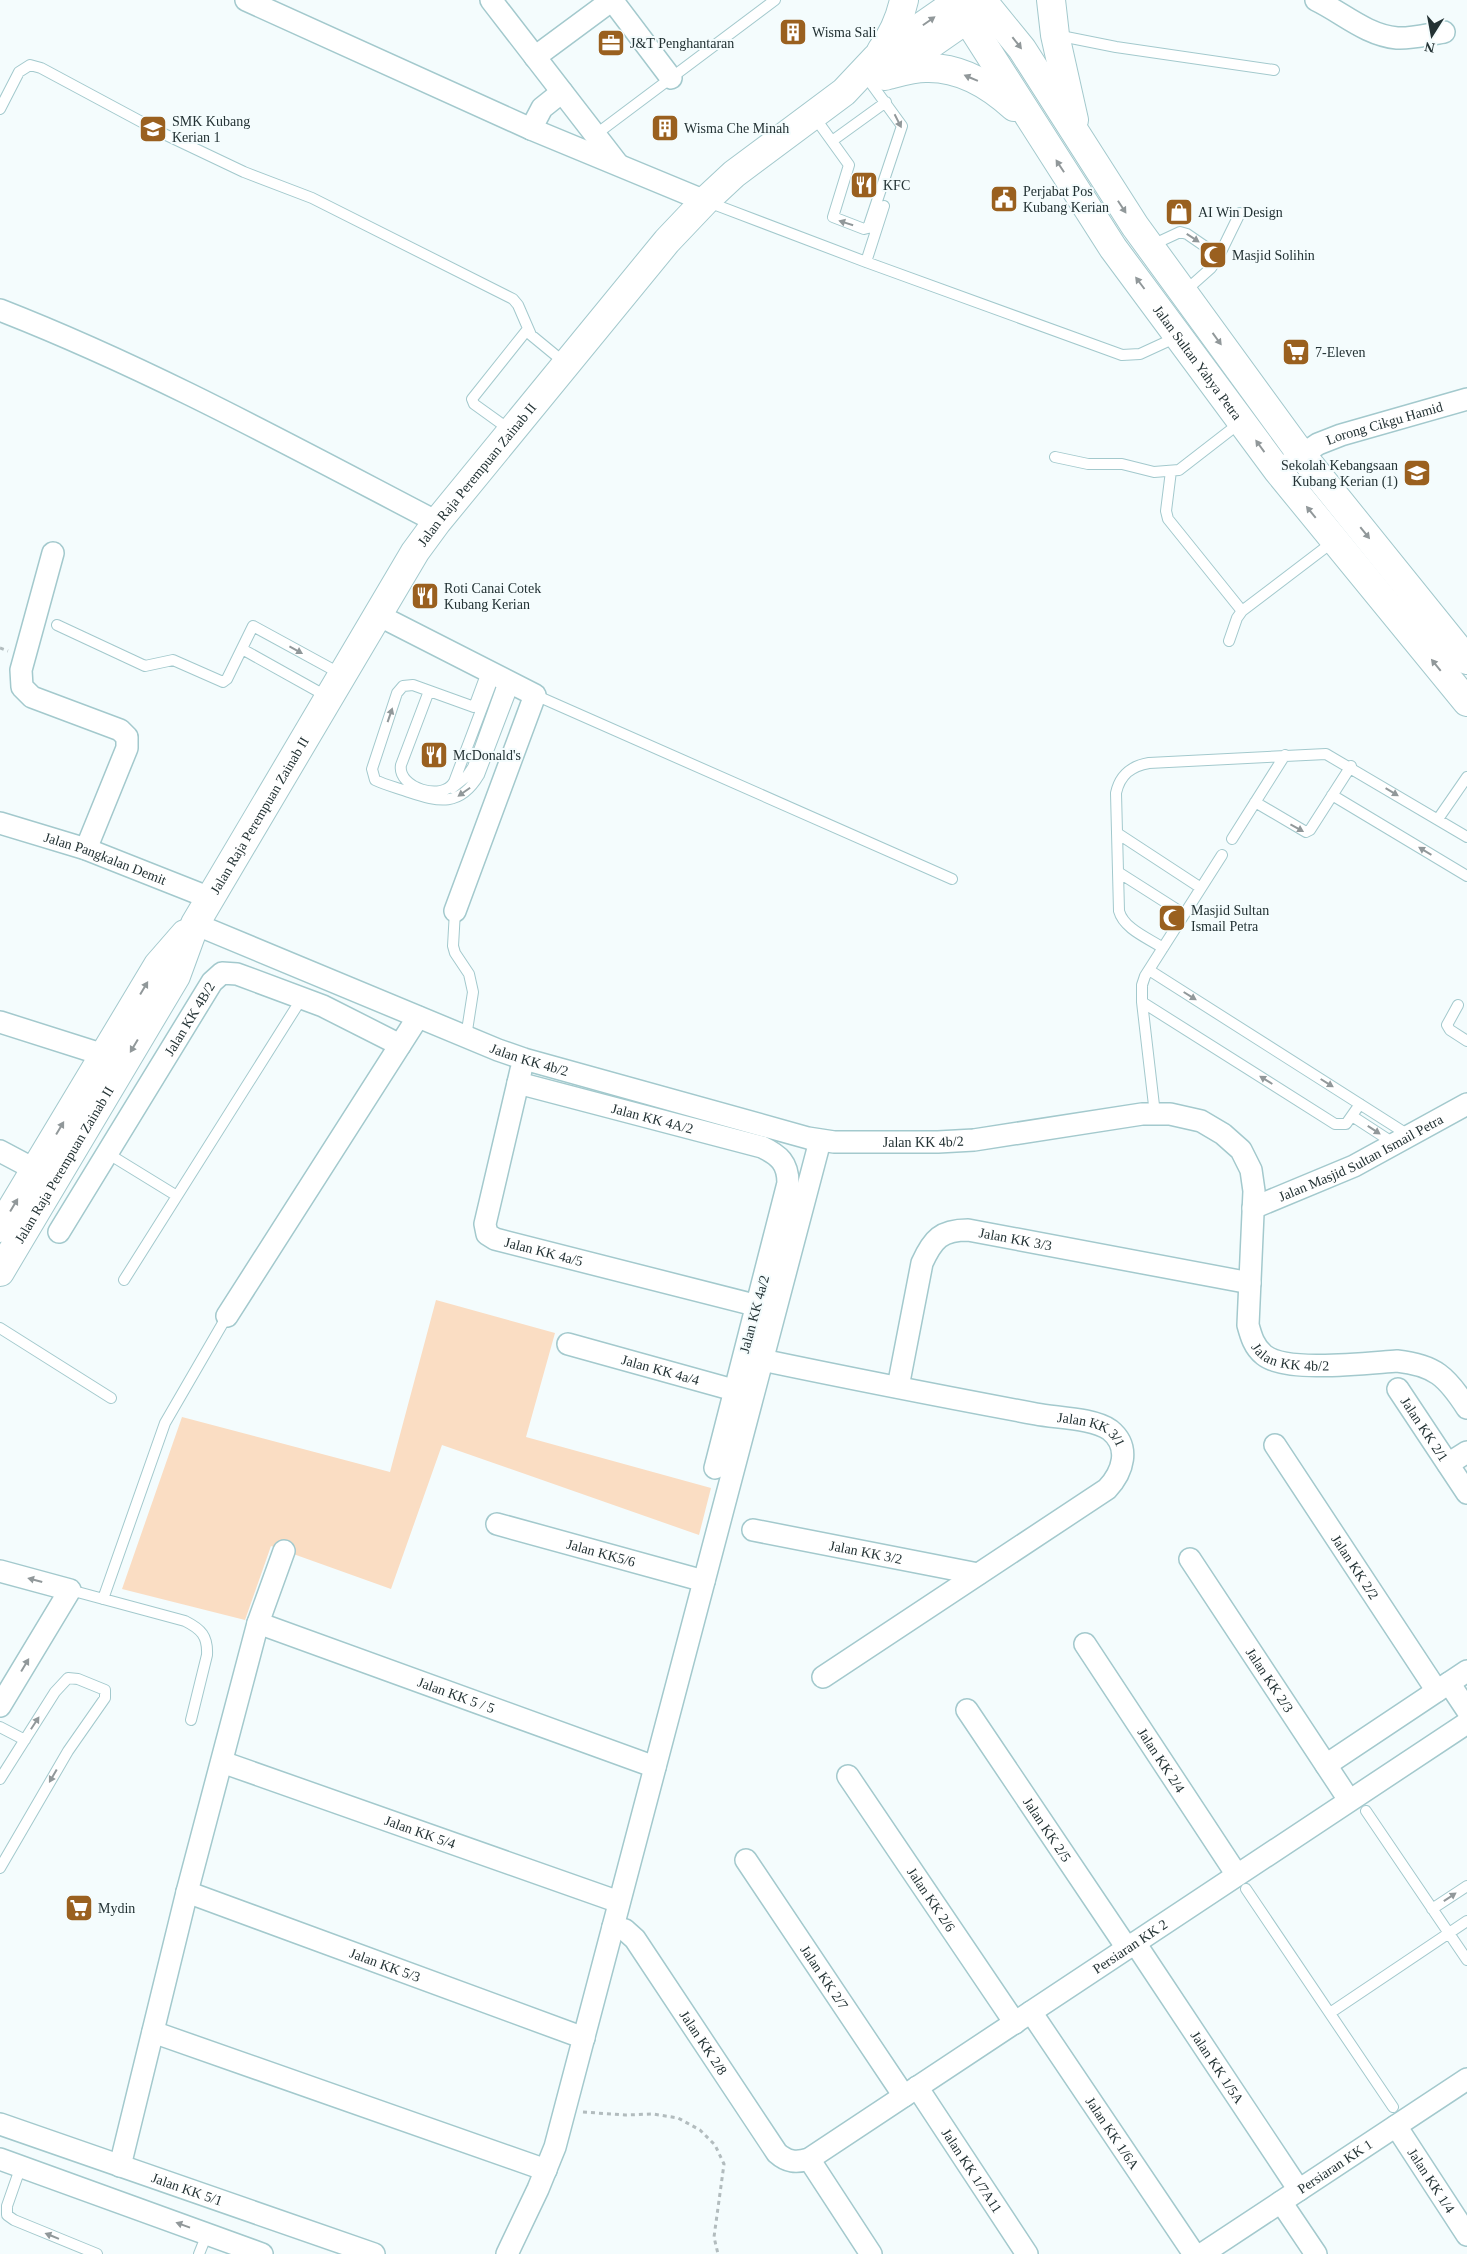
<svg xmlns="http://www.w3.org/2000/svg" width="1467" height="2254" font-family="'Times New Roman',serif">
	<rect width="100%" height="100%" fill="#f4fcfd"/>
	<path fill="#faddc3" d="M436,1300l119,33 -29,104 185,51 -12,47 -257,-90 -51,144 -120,-43 -26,74 -123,-31 60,-172 208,55z"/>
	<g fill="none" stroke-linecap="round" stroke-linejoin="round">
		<g stroke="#a3c9cd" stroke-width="12">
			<path id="service" d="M1056,35l60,12 158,23
				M0,109l19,-37 11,-7 11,3 123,66 80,38 68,26 201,101 5,6 13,30 34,28
				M813,115l36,50 -16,52 31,12 4,-1 34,-102 -32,-44
				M595,135l180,-135
				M832,141l54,-39
				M708,202l158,60 256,93 18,-1 37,-17
				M1150,246l30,-14 7,2 32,22 -8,12 -27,24
				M1219,256l21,-43
				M866,262l18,-56
				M510,430l-36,-26 -2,-5 55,-69
				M1055,457l33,7h34l32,8 25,-2 62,-48
				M1171,471l-5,40 2,8 74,92
				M57,625l88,41 28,-6 50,22 4,-3 26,-53 88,48
				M1229,641l8,-23 5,-7 92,-70
				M242,649l86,48
				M487,672l-13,35 -61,-22 -10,1 -6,7 -25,76 3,11c10,5 23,8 34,12 30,10 51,15 70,-17l34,-89
				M429,691l-28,74c-4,23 42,37 53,17l40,-106
				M535,695l417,184
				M452,788l15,-12 6,-9 31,-86
				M1332,795l135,81
				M1255,802l51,30 4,-2 41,-64
				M1438,819l29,-42
				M1117,833l84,55
				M1232,839l53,-84
				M1118,872l66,42
				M455,911l-2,35 2,7 14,21 4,18 -7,45
				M1163,948c-15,-10 -39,-19 -44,-37l-3,-118c4,-18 15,-27 33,-30l177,-9 141,83
				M1149,970l261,166
				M1142,1002l193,122h11l14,-20
				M1458,1005l-11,20 3,5 17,11
				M1155,1114l-13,-112v-17l3,-9 77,-121
				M1352,1116l43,28
				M107,1153l70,43
				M124,1280l178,-282
				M0,1328l111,70
				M70,1590l115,31c16,8 23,15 22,34l-16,65
				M103,1599l62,-176 62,-107
				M0,1727l25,13
				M0,1779l55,-87 13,-14 10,1 27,11v8l-37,53 -68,117
				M1366,1811l101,149
				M1246,1889l147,218
				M1432,1909l35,-23
				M1330,2013l137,-92
				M21,2166l-14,40v9l7,5 83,34
				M199,2254l8,-20"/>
		</g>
		<g stroke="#a3c9cd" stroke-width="24">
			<g id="minor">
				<path d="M246,0l285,129 174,72"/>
				<path d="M491,0l126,163"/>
				<path d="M612,0l59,78"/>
				<path d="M1316,0c27,13 50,35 81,38 15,1 32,-4 47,-6"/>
				<path d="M535,57l77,-57"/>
				<path d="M531,129l11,-21 20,-16"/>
				<path d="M0,310c151,59 293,137 437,212"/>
				<path id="s1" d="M1278,471l40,-27 23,-9 126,-36"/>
				<path d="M53,553l-32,117 1,17 10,10 88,33 7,7v11l-41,101"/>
				<path d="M378,615l157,80 -80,216"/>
				<path id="s2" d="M0,823l86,26 124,49"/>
				<path id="s3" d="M195,924l303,126 26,9 284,79 26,4h104l36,-2 168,-26h28l31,7 22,13 18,16 10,20 3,21 -6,134c3,11 6,22 16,30 22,18 103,8 133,6 38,4 50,16 70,47"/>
				<path d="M0,1022l104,33"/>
				<path id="s4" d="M521,1070l-36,154 2,10 8,5 275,70"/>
				<path id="s5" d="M518,1083l244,64c17,8 26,16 26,36l-73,285"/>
				<path d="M0,1151l49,26"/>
				<path id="s6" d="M1253,1208l101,-42 113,-62"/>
				<path id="s7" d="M59,1232l153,-250 10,-9 15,1 86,32 77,39"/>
				<path d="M227,1316l191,-299"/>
				<path id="s8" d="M568,1344l180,50"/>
				<path id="s9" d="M762,1360c91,19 183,37 274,54 20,4 57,4 74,16 21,17 13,42 -3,59l-284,188"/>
				<path id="s10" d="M898,1387l24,-124c11,-24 19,-33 46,-33l282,53"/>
				<path id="s11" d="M1398,1389l69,104"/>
				<path id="s12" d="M1275,1445l162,246"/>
				<path d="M1448,1464l19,-12"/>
				<path id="s13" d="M497,1524l207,57"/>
				<path id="s14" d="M753,1530l225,44"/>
				<path id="s15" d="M1190,1559l159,241"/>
				<path d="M0,1571l70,19 -70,116"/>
				<path id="s16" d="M258,1623l397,144"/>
				<path id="s17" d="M1085,1644l152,231"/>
				<path d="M1449,1683l18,27"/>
				<path id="s18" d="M967,1710l160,238"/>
				<path id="s19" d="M222,1762l397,140"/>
				<path d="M1326,1765l141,-94"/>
				<path id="s20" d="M848,1776l167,247"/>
				<path id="s21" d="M746,1860l158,236"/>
				<path id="s22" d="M187,1892l397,146"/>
				<path id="s23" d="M613,1927l12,3 10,9 142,214c10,9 19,10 32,6l658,-436"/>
				<path id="s24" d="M1135,1943l164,247"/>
				<path id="s25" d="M1031,2012l163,242"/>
				<path d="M153,2032l393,138"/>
				<path id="s26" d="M917,2087l110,167"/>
				<path id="s27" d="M0,2124l374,130"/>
				<path id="s28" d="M1396,2126l71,109"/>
				<path d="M0,2159l262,95"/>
				<path d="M809,2159l62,95"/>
				<path d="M120,2166l67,-274 71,-269 26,-72"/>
				<path d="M1281,2202l35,52"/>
				<path d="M507,2254l31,-65 17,-42 265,-1006"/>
				<path id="s29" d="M1202,2254l265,-175"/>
			</g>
		</g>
		<g stroke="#a3c9cd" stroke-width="30">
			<g id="primary">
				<path d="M881,51c12,-16 19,-32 23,-51"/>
				<path d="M885,76l82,-57"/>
				<path d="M0,1228l158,-263 27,-31"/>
				<path id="s30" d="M0,1272l176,-296 19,-52 220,-372 22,-30 230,-281 38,-40 29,-27 110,-82 32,-34 78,-54 -3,-4"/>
			</g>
		</g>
		<g stroke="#a3c9cd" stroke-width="30">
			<g id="trunk">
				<path id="s31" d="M960,0l-6,4 13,15 146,229 165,223 189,231"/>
				<path d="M982,0l40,49 113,177 166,228 166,206"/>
				<path d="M1051,0l4,35 19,85"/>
				<path d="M888,75c12,-3 26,-7 38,-7 34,-1 64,17 88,39"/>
			</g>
		</g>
		<path stroke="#b2bcbe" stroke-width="3" stroke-dasharray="4 4" stroke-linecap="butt" d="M0,648l8,3
			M583,2112l42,3 28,-1 25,4 22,12 15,15 9,19 -10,73 4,17"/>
		<use href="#service" stroke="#fff" stroke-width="10"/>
		<use href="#minor" stroke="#fff" stroke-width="21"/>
		<use href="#primary" stroke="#fff" stroke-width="28"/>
		<use href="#trunk" stroke="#fff" stroke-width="28"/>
	</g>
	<defs><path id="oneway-solid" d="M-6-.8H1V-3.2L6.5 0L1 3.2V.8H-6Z" transform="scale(1.25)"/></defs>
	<g fill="#91989a">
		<use href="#oneway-solid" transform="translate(929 21) rotate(-35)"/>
		<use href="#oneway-solid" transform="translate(1017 43) rotate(52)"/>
		<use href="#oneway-solid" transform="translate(971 78) rotate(-157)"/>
		<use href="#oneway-solid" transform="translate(898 121) rotate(63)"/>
		<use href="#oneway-solid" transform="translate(1060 166) rotate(-123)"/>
		<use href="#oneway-solid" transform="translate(1122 207) rotate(57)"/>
		<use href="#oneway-solid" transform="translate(846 223) rotate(-162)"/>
		<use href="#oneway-solid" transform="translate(1193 238) rotate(33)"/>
		<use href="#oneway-solid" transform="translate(1140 283) rotate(-127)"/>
		<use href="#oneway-solid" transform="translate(1217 339) rotate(54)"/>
		<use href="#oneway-solid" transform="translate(1260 446) rotate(-126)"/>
		<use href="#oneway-solid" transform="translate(1311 512) rotate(-129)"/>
		<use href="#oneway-solid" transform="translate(1365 533) rotate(51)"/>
		<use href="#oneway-solid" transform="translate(296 650) rotate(29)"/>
		<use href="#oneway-solid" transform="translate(1436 665) rotate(-129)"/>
		<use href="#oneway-solid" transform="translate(390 715) rotate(-71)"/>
		<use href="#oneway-solid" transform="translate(464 792) rotate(145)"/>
		<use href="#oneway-solid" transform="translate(1392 792) rotate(31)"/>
		<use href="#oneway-solid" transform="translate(1297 828) rotate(29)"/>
		<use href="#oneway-solid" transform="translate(1425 851) rotate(-149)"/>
		<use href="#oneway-solid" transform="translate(144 988) rotate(-59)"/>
		<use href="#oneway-solid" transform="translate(1190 996) rotate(32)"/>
		<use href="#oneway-solid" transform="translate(134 1046) rotate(121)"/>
		<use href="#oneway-solid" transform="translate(1266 1080) rotate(-148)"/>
		<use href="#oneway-solid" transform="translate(1327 1083) rotate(32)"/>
		<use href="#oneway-solid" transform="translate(60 1128) rotate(-59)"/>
		<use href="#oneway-solid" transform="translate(1374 1130) rotate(33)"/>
		<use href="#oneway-solid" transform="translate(14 1205) rotate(-59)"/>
		<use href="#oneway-solid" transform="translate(35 1580) rotate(-165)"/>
		<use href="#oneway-solid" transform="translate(25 1665) rotate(-59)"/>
		<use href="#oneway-solid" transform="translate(35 1723) rotate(-57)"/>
		<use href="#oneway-solid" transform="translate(53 1776) rotate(120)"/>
		<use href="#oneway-solid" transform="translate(1450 1897) rotate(-34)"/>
		<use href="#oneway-solid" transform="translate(183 2225) rotate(-160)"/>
		<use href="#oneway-solid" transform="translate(52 2236) rotate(-158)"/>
	</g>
	<defs>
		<g id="building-square" transform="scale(1.4375)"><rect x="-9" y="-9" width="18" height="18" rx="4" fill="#9a601f" stroke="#f4fcfd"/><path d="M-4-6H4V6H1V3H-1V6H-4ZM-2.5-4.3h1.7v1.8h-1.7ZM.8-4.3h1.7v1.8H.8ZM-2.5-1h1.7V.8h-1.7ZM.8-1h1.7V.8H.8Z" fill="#fff"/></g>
		<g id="office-square" transform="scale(1.4375)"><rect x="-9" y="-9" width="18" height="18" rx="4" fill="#9a601f" stroke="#f4fcfd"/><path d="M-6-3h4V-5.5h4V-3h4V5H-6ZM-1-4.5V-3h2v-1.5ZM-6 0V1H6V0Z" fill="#fff"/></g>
		<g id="school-square" transform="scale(1.4375)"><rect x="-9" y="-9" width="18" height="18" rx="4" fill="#9a601f" stroke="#f4fcfd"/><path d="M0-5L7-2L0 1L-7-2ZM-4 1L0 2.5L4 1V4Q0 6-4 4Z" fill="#fff"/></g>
		<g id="restaurant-square" transform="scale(1.4375)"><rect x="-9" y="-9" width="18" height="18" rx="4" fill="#9a601f" stroke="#f4fcfd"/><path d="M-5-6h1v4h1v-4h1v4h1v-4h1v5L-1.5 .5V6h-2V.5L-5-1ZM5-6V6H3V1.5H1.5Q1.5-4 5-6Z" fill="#fff"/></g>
		<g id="civic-square" transform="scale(1.4375)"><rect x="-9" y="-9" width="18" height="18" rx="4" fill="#9a601f" stroke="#f4fcfd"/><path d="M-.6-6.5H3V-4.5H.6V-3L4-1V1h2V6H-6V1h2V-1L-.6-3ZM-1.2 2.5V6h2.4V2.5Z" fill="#fff"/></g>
		<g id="shop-square" transform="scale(1.4375)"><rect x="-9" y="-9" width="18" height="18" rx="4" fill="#9a601f" stroke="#f4fcfd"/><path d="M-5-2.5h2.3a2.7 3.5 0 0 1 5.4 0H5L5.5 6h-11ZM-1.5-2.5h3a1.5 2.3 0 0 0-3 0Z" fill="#fff"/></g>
		<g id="mosque-square" transform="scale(1.4375)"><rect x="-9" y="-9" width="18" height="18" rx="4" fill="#9a601f" stroke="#f4fcfd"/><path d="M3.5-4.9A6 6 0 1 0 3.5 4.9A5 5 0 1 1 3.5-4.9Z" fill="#fff"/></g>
		<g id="supermarket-square" transform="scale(1.4375)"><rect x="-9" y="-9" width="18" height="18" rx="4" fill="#9a601f" stroke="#f4fcfd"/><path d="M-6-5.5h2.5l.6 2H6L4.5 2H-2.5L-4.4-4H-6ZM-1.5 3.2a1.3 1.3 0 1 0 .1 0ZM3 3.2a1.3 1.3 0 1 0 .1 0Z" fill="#fff"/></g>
	</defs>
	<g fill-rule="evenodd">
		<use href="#building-square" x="793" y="32"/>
		<use href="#office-square" x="611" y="43"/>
		<use href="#building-square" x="665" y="128"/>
		<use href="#school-square" x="153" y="129"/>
		<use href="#restaurant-square" x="864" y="185"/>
		<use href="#civic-square" x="1004" y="199"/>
		<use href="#shop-square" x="1179" y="212"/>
		<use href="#mosque-square" x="1213" y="255"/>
		<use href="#supermarket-square" x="1296" y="352"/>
		<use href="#school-square" x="1417" y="473"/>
		<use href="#restaurant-square" x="425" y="596"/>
		<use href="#restaurant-square" x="434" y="755"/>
		<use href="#mosque-square" x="1172" y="918"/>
		<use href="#supermarket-square" x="79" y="1908"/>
	</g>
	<g text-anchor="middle" stroke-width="4" stroke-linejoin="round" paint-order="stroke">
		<g font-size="14" fill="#233234" stroke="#f4fcfd" text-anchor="start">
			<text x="812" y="37">Wisma Sali</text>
			<text x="630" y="48">J&amp;T Penghantaran</text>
			<text x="172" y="126">SMK Kubang<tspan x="172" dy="16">Kerian 1</tspan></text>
			<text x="684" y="133">Wisma Che Minah</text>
			<text x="883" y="190">KFC</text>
			<text x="1023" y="196">Perjabat Pos<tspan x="1023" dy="16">Kubang Kerian</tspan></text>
			<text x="1198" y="217">AI Win Design</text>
			<text x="1232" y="260">Masjid Solihin</text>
			<text x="1315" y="357">7-Eleven</text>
			<text x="1398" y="470" text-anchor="end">Sekolah Kebangsaan<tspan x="1398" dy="16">Kubang Kerian (1)</tspan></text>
			<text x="444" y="593">Roti Canai Cotek<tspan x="444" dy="16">Kubang Kerian</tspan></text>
			<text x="453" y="760">McDonald's</text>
			<text x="1191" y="915">Masjid Sultan<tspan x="1191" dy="16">Ismail Petra</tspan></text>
			<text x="98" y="1913">Mydin</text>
		</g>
		<g font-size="14" fill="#233234" stroke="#f4fcfd">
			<text dy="5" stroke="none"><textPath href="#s31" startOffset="441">Jalan Sultan Yahya Petra</textPath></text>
			<text dy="5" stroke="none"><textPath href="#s1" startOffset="118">Lorong Cikgu Hamid</textPath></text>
			<text dy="5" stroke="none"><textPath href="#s30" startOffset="931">Jalan Raja Perempuan Zainab II</textPath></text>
			<text dy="5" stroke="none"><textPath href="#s30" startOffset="526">Jalan Raja Perempuan Zainab II</textPath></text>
			<text dy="5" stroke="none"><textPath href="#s2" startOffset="111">Jalan Pangkalan Demit</textPath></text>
			<text dy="5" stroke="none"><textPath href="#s7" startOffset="250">Jalan KK 4B/2</textPath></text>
			<text dy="5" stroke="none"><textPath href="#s3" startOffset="361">Jalan KK 4b/2</textPath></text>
			<text dy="5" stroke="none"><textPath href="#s5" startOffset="139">Jalan KK 4A/2</textPath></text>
			<text dy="5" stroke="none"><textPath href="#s3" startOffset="766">Jalan KK 4b/2</textPath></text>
			<text dy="5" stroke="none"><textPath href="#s6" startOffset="119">Jalan Masjid Sultan Ismail Petra</textPath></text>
			<text dy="5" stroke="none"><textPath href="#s30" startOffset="125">Jalan Raja Perempuan Zainab II</textPath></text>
			<text dy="5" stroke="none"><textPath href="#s10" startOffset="236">Jalan KK 3/3</textPath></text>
			<text dy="5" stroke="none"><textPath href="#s4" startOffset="228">Jalan KK 4a/5</textPath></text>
			<text transform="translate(754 1314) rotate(-75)" y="5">Jalan KK 4a/2</text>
			<text dy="5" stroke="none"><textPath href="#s3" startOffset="1335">Jalan KK 4b/2</textPath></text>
			<text dy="5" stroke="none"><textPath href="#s8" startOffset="96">Jalan KK 4a/4</textPath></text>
			<text dy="5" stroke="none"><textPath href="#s11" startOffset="48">Jalan KK 2/1</textPath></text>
			<text dy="5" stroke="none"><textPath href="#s9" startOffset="338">Jalan KK 3/1</textPath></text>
			<text dy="5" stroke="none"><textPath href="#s13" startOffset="108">Jalan KK5/6</textPath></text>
			<text dy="5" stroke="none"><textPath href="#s14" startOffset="115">Jalan KK 3/2</textPath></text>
			<text dy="5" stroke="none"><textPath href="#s12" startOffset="146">Jalan KK 2/2</textPath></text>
			<text dy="5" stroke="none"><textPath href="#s15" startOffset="145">Jalan KK 2/3</textPath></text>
			<text dy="5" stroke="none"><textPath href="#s16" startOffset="211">Jalan KK 5 / 5</textPath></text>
			<text dy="5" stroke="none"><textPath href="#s17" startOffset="139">Jalan KK 2/4</textPath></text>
			<text dy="5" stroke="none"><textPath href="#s18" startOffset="144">Jalan KK 2/5</textPath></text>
			<text dy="5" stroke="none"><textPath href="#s19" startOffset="210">Jalan KK 5/4</textPath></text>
			<text dy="5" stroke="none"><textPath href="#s20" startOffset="149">Jalan KK 2/6</textPath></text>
			<text dy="5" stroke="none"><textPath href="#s23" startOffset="702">Persiaran KK 2</textPath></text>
			<text dy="5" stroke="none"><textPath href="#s22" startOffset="211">Jalan KK 5/3</textPath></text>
			<text dy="5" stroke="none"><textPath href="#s21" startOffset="141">Jalan KK 2/7</textPath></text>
			<text dy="5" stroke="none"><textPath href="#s23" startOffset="150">Jalan KK 2/8</textPath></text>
			<text dy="5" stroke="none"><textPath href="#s24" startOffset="149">Jalan KK 1/5A</textPath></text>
			<text dy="5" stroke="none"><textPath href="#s25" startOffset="146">Jalan KK 1/6A</textPath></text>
			<text dy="5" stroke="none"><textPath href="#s29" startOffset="159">Persiaran KK 1</textPath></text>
			<text dy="5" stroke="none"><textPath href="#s26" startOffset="100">Jalan KK 1/7A11</textPath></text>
			<text dy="5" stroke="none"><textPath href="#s28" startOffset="65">Jalan KK 1/4</textPath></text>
			<text dy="5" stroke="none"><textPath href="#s27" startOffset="198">Jalan KK 5/1</textPath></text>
		</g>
	</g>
	<g transform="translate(1432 35) rotate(191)" stroke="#f4fcfd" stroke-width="4" paint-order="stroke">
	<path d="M0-4L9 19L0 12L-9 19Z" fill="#233234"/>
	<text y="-8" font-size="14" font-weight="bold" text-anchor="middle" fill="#233234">N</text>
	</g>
</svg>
